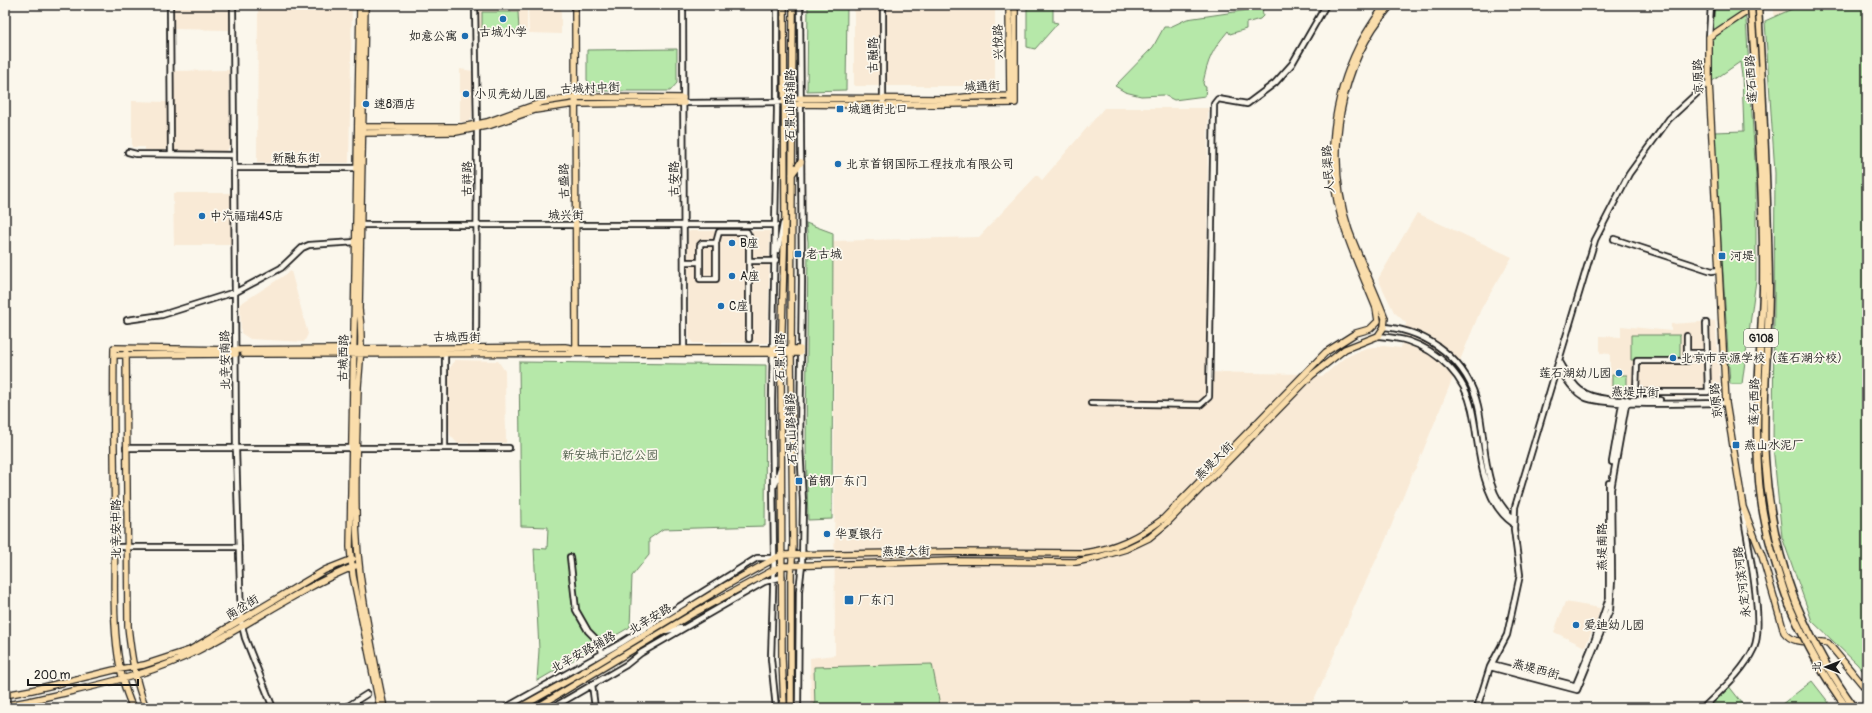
<svg xmlns="http://www.w3.org/2000/svg" width="1872" height="713" font-family="Pangolin,'LXGW WenKai TC',sans-serif">
	<rect width="100%" height="100%" fill="#fbf7ec"/>
	<filter id="ink" filterUnits="userSpaceOnUse"><feTurbulence type="fractalNoise" baseFrequency=".025" numOctaves="2"/><feDisplacementMap in="SourceGraphic" scale="8" xChannelSelector="R" yChannelSelector="G"/><feConvolveMatrix kernelMatrix="1 2 1 2 8 2 1 2 1" color-interpolation-filters="sRGB"/></filter>
	<g filter="url(#ink)">
		<path fill="#f9ead6" d="M174,5h56v25l-56,-1z
			M478,5h49v28h-48z
			M528,5h33v29l-32,-1z
			M854,5h141v81h-141z
			M1774,5h27l-27,12z
			M352,8l-3,155h-92l1,-154z
			M460,69l13,2 -1,47 -4,4h-8z
			M229,70l1,75 -3,6h-51l-4,-3v-77z
			M132,101l36,1v45l-3,4 -20,-1v-3h-13z
			M1104,108h104l-2,264 96,2 20,3 22,-19 22,-10 18,-2 17,2 5,-25 -12,-11 -16,-33 39,-66 95,44 -31,52 -65,159 -3,4 -27,67 -27,57 -39,92 -11,20h-498l-1,-50 25,-3 -2,-414 146,-4 58,-62 5,5z
			M173,193h58v52h-57z
			M691,231h79l-2,112h-75l-4,-5 -1,-106z
			M291,271l17,63 -4,8 -54,-3 -9,-6 -1,-29z
			M1715,321l6,72 -2,3 -34,-1v2l-75,-4v-39l-10,-1v-17l21,1v-11l50,5v-7z
			M455,360l43,1 7,10 1,72h-49l-7,-8 -5,-59z
			M1565,602l35,6 -2,9 -13,30 -31,-15z"/>
		<path fill="#b6e8a9" stroke="#698262" d="M808,5h39l-1,85 -39,1z
			M1027,5h26v17l5,1 -23,26 -8,-2z
			M1714,5h31l11,173v102l-14,104h-12l-16,-252 30,-1 -2,-55 -2,-14 -29,20v-39z
			M1801,5h66v671l-10,-12 -45,-43 -30,-84 -9,-91 2,-273 -10,-152z
			M1262,8l1,8 -3,3 -14,4v6l-16,5 -2,-3c-16,19 -20,28 -25,52l1,3 2,1 -1,9 -31,4 -10,-5 -23,1 -16,-4 -10,-6 38,-39 11,-20h6l17,-8z
			M482,12h36l1,19h-37z
			M677,49v34l-7,8h-74l-9,-11v-30z
			M806,223l27,10 -1,286 -24,1 -2,-72 2,-206z
			M1631,335h49v25h-49z
			M519,362l247,3 -1,161 -102,3 -14,10v16l-17,21 -2,51 -93,54 2,-31 -5,-102 13,1 1,-22 -27,-1z
			M1612,375h15v17h-15z
			M932,664l7,36 -1,8h-123l-1,-41z
			M1812,681l21,27h-56z
			M1728,685l18,23h-40z"/>
		<g fill="none" stroke-linecap="round" stroke-linejoin="round">
			<g stroke="#1c1c1c" stroke-width="8">
				<path id="minor" d="M170,5l1,149
					M233,5l3,444 5,172 4,17 28,70
					M475,5l2,124 -1,222
					M683,5l1,346
					M1709,37l2,-32
					M684,103l100,-1
					M883,105v-100
					M128,152l8,2 98,1
					M234,168h123
					M358,225h418
					M1614,239l98,32 7,-1
					M702,243h14v36h-16v-34z
					M716,243l3,-11h28l2,4v103
					M778,250l5,-26
					M749,261h26l1,-1
					M685,262h15
					M127,320l35,-5 76,-24 43,-23 21,-20 7,-3 47,-3
					M1706,323l2,69h-72l1,-31h50v-8h20
					M1384,327c45,4 84,34 94,79 9,38 3,86 36,113
					M1378,336c10,1 21,2 30,5 31,10 57,36 64,69 5,23 6,46 13,69 5,18 13,34 29,45
					M1687,336v17
					M445,354v94
					M1560,362c6,10 11,21 20,28 18,14 57,9 80,10
					M1558,367c8,11 14,23 26,30 18,10 116,6 142,6
					M1091,403l109,2 9,-8 5,-293 4,-5 29,5 28,-21 17,-19 34,-59
					M126,448h383
					M1612,462l11,-63
					M775,485l5,-16
					M115,547h124
					M570,557l6,53 12,21 12,12 2,10
					M665,631l16,-3
					M1492,664l85,22
					M1490,667l87,23 33,-80 2,-30 -1,-91 16,-90
					M592,684l3,24
					M1574,689l21,-50 14,-41v-115
					M345,708l22,-14
					M505,708l116,-65 136,-85h17
					M552,708l74,-43 15,-12 57,-33 66,-38 18,-5
					M776,708l-5,-49 3,-101 -2,-157 5,-290v-106
					M798,708l1,-117 3,-27 1,-62 -3,-56 2,-165 -2,-276
					M1477,708l13,-41 17,-32 13,-60 -6,-46 1,-22 80,-267 34,-66 40,-55 40,-37
					M1703,708c19,-19 40,-36 51,-60 11,-24 -7,-107 -11,-136"/>
			</g>
			<g stroke="#1c1c1c" stroke-width="8">
				<path id="major" d="M360,5l-10,542 3,29 27,132
					M365,5l-6,304c4,26 1,52 -1,78 -1,41 -3,83 -2,124 0,66 15,132 28,197
					M1009,5l1,94
					M1757,5l-48,32v45l17,321 17,104 19,49 22,76c11,15 29,7 44,11l39,47
					M575,9l1,342
					M792,98l157,1 17,-2 49,-1
					M792,104l91,1 132,-2v-98
					M360,127h102l25,-5 56,-20 32,-5 108,1
					M360,133l96,-1 35,-7 44,-15 40,-6 109,-1
					M792,174l9,-12
					M126,353l2,273c3,29 7,55 18,82
					M244,354l556,-1
					M114,355l122,-1
					M5,695l27,-5 82,-20 30,-5 46,-15 135,-80 28,-11
					M5,705c23,-3 46,-9 68,-14 43,-10 85,-20 124,-40 54,-27 101,-62 158,-85
					M133,708c-25,-51 -18,-130 -18,-186 -1,-58 -2,-116 -1,-174l121,2 330,-3 11,2h224
					M519,708l66,-37 140,-85 56,-31 173,-3 130,1c31,-4 55,-16 79,-34l163,-167 30,-19 14,-4 8,-8 -2,-13c-12,-30 -26,-60 -35,-91 -16,-56 -8,-119 18,-171 7,-14 17,-27 25,-41
					M536,708l158,-95 87,-47 173,-5 122,1 23,-5 27,-8 23,-11 17,-14 146,-149 33,-26 33,-13 6,-9 1,-9c-11,-29 -25,-58 -36,-87 -25,-75 -11,-166 42,-226
					M784,708l-2,-50 -1,-295 4,-145 -1,-213
					M791,708v-134l2,-28 -2,-192 2,-349"/>
			</g>
			<g stroke="#1c1c1c" stroke-width="9">
				<path id="highway" d="M1758,5c5,94 10,187 11,281 0,57 -7,115 -4,172 3,50 13,98 31,145
					M1755,66c4,74 9,149 8,223 -2,70 -11,142 -2,211 5,36 16,71 28,105"/>
			</g>
			<use href="#minor" stroke="#fbf7ec" stroke-width="4.5"/>
			<use href="#major" stroke="#faddab" stroke-width="5.5"/>
			<use href="#highway" stroke="#faddab" stroke-width="6"/>
			<g stroke="#1c1c1c" stroke-width="9" stroke-linecap="butt">
				<path id="highway-bridge" d="M1751,5l4,61
					M1796,603c16,38 34,72 59,105
					M1789,605c16,37 34,71 58,103"/>
			</g>
			<use href="#highway-bridge" stroke="#faddab" stroke-width="6"/>
		</g>
	</g>
	<g fill="#1f6fb2" stroke="#fbf7ec" stroke-width="1.5">
		<circle cx="503" cy="19" r="4"/>
		<circle cx="465" cy="36" r="4"/>
		<circle cx="466" cy="94" r="4"/>
		<circle cx="366" cy="104" r="4"/>
		<rect x="836" y="105" width="8" height="8" rx="2"/>
		<circle cx="838" cy="164" r="4"/>
		<circle cx="202" cy="216" r="4"/>
		<circle cx="732" cy="243" r="4"/>
		<rect x="794" y="250" width="8" height="8" rx="2"/>
		<rect x="1718" y="252" width="8" height="8" rx="2"/>
		<circle cx="732" cy="276" r="4"/>
		<circle cx="721" cy="306" r="4"/>
		<circle cx="1673" cy="358" r="4"/>
		<circle cx="1619" cy="373" r="4"/>
		<rect x="1732" y="441" width="8" height="8" rx="2"/>
		<rect x="795" y="477" width="8" height="8" rx="2"/>
		<circle cx="827" cy="534" r="4"/>
		<rect x="844" y="595" width="10" height="10" rx="2"/>
		<circle cx="1576" cy="625" r="4"/>
	</g>
	<g text-anchor="middle" stroke-width="3.5" stroke-linejoin="round" paint-order="stroke">
		<rect fill="#fbf7ec" stroke="#5f5e5a" stroke-width="1" x="1744" y="329" width="34" height="18" rx="3"/>
		<g font-size="11" font-weight="bold" fill="#1c1c1c">
			<text x="1761" y="342">G108</text>
		</g>
		<g font-size="12" fill="#1c1c1c" stroke="#fbf7ec" text-anchor="start">
			<text x="503" y="36" text-anchor="middle">古城小学</text>
			<text x="457" y="40" text-anchor="end">如意公寓</text>
			<text x="474" y="98">小贝壳幼儿园</text>
			<text x="374" y="108">速8酒店</text>
			<text x="848" y="113">城通街北口</text>
			<text x="846" y="168">北京首钢国际工程技术有限公司</text>
			<text x="210" y="220">中汽福瑞4S店</text>
			<text x="740" y="247">B座</text>
			<text x="806" y="258">老古城</text>
			<text x="1730" y="260">河堤</text>
			<text x="740" y="280">A座</text>
			<text x="729" y="310">C座</text>
			<text x="1681" y="362">北京市京源学校（莲石湖分校）</text>
			<text x="1611" y="377" text-anchor="end">莲石湖幼儿园</text>
			<text x="1744" y="449">燕山水泥厂</text>
			<text x="807" y="485">首钢厂东门</text>
			<text x="835" y="538">华夏银行</text>
			<text x="858" y="604">厂东门</text>
			<text x="1584" y="629">爱迪幼儿园</text>
		</g>
		<g font-size="12" fill="#1c1c1c" stroke="#fbf7ec">
			<text transform="translate(998 42) rotate(-91)" y="4">兴悦路</text>
			<text transform="translate(873 55) rotate(-90)" y="4">古融路</text>
			<text transform="translate(1698 77) rotate(-92)" y="4">京原路</text>
			<text transform="translate(1751 79) rotate(-93)" y="4">莲石西路</text>
			<text transform="translate(982 86) rotate(-2)" y="4">城通街</text>
			<text transform="translate(590 88) rotate(-2)" y="4">古城村中街</text>
			<text transform="translate(790 105) rotate(-90)" y="4">石景山路辅路</text>
			<text x="296" y="162">新融东街</text>
			<text transform="translate(1328 169) rotate(-94)" y="4">人民渠路</text>
			<text transform="translate(467 179) rotate(-89)" y="4">古祥路</text>
			<text transform="translate(674 179) rotate(-90)" y="4">古安路</text>
			<text transform="translate(564 181) rotate(-91)" y="4">古盛路</text>
			<text x="566" y="219">城兴街</text>
			<text x="457" y="341">古城西街</text>
			<text transform="translate(780 357) rotate(-90)" y="4">石景山路</text>
			<text transform="translate(343 358) rotate(-88)" y="4">古城西路</text>
			<text transform="translate(225 360) rotate(-91)" y="4">北辛安南路</text>
			<text transform="translate(1635 392) rotate(1)" y="4">燕堤中街</text>
			<text transform="translate(1716 401) rotate(-96)" y="4">京原路</text>
			<text transform="translate(1754 402) rotate(-89)" y="4">莲石西路</text>
			<text transform="translate(791 429) rotate(-92)" y="4">石景山路辅路</text>
			<text transform="translate(1214 461) rotate(-45)" y="4">燕堤大街</text>
			<text transform="translate(116 529) rotate(-90)" y="4">北辛安中路</text>
			<text transform="translate(1602 547) rotate(-90)" y="4">燕堤南路</text>
			<text transform="translate(906 551) rotate(-1)" y="4">燕堤大街</text>
			<text transform="translate(1742 582) rotate(-97)" y="4">永定河滨河路</text>
			<text transform="translate(242 607) rotate(-31)" y="4">南岔街</text>
			<text transform="translate(650 619) rotate(-31)" y="4">北辛安路</text>
			<text transform="translate(583 652) rotate(-29)" y="4">北辛安路辅路</text>
			<text transform="translate(1536 669) rotate(15)" y="4">燕堤西街</text>
		</g>
		<g font-size="12" fill="#4a5946" stroke="#fbf7ec">
			<text x="610" y="459">新安城市记忆公园</text>
		</g>
	</g>
	<rect width="1872" height="713" fill="none" stroke="#fbf7ec" stroke-width="20"/>
	<rect x="10" y="10" width="1852" height="693" fill="none" stroke="#1c1c1c" stroke-width="1.5" filter="url(#ink)"/>
	<g transform="translate(1826 667) rotate(270)" stroke="#fbf7ec" stroke-width="3" paint-order="stroke">
	<path d="M0-3L7 15L0 10L-7 15Z" fill="#1c1c1c"/>
	<text y="-6" font-size="11" font-weight="bold" text-anchor="middle" fill="#1c1c1c">北</text>
	</g>
	<path d="M28 679v6h110v-6" fill="none" stroke="#1c1c1c" stroke-width="2"/>
	<text x="34" y="679" font-size="12" fill="#1c1c1c" stroke="#fbf7ec" stroke-width="3" paint-order="stroke">200 m</text>
</svg>
